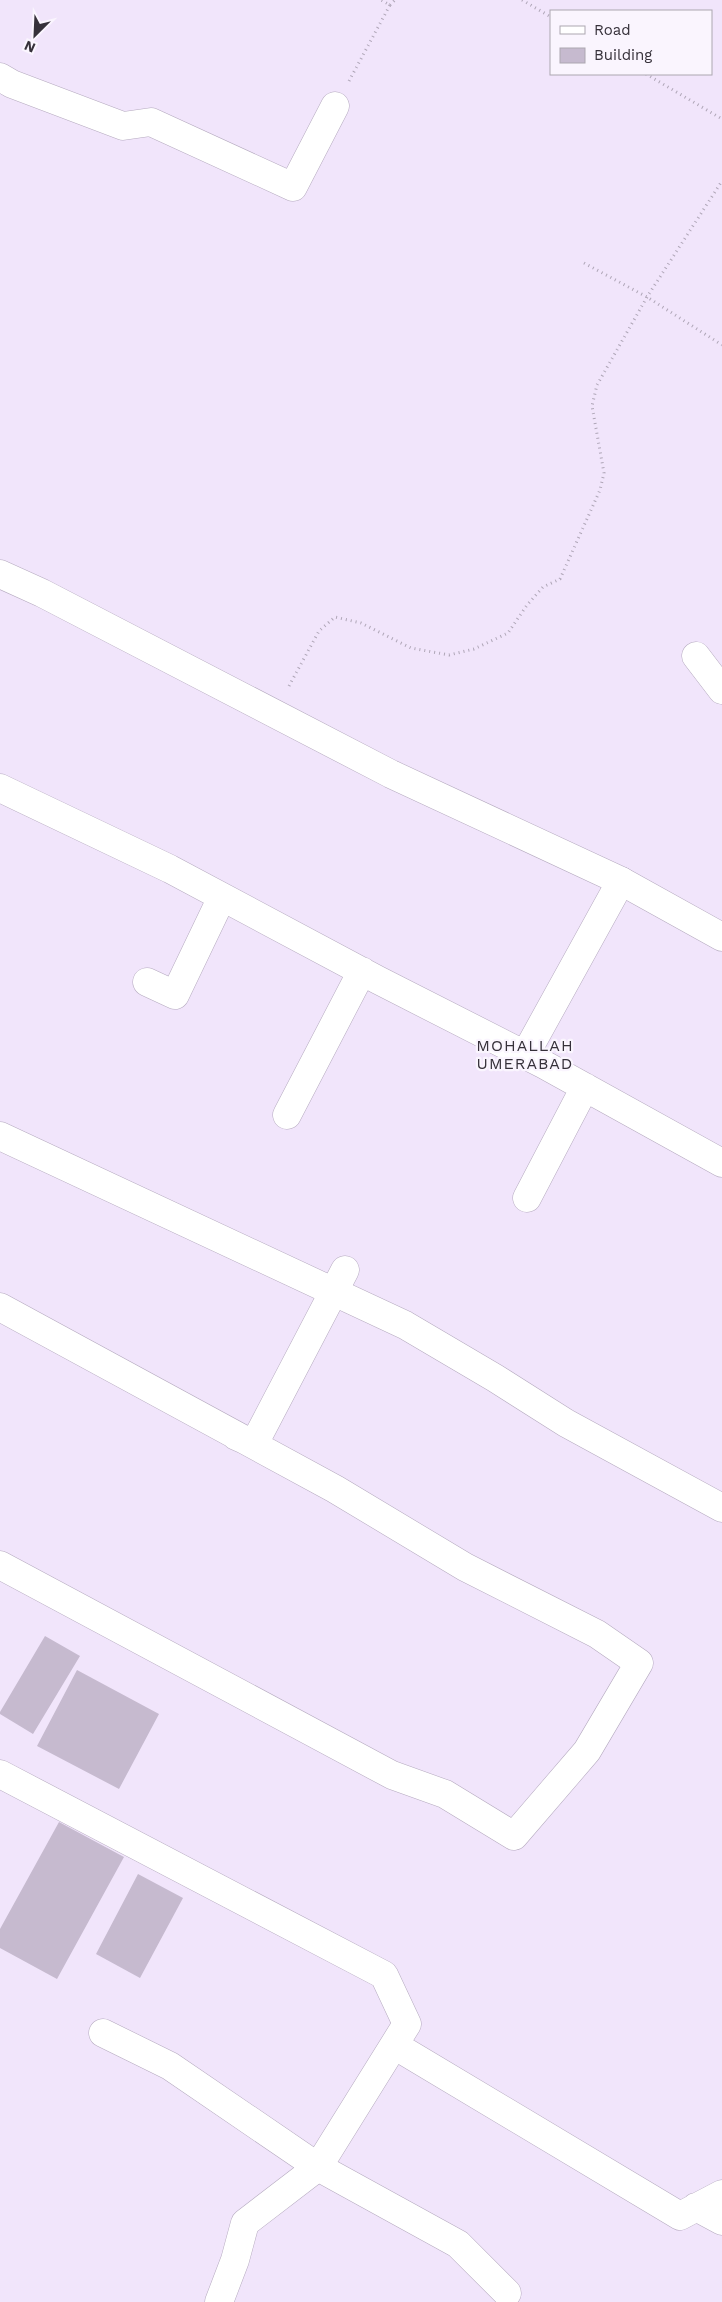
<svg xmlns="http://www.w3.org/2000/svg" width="722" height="2302" font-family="'Work Sans',sans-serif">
	<rect width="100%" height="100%" fill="#f1e5fb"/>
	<path fill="#c6bacf" d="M45,1636l35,20 -47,78 -33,-20v-2z
		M77,1670l82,44 -40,75 -82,-43z
		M59,1822l65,35 -67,122 -57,-31v-19z
		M138,1874l45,24 -43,80 -44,-24z"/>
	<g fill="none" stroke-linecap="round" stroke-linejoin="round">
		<g stroke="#b5aabf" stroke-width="29">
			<path id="street" d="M0,77l12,7 111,42 28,-4 142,65 42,-81
				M696,656l26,34
				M0,788l170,81 208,111 165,84 179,99
				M147,982l28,13 47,-98
				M525,1055l96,-174
				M287,1115l75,-144
				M0,1136l405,189 90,53 71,45 156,85
				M527,1198l58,-111
				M0,1307l335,182 130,78 132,67 42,29 -52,88 -73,85 -69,-42 -53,-19 -392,-210
				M236,1436l18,8 91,-174
				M0,1774l384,201 23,49 -89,143 -148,-101 -67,-33
				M394,2045l286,171 42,-22
				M696,2207l26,14
				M219,2302l16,-42 10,-37 73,-56 140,77 49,49"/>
		</g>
		<g stroke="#b5aabf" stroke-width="29">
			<path id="secondary" d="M0,574l42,19 349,181 230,107 101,56"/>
		</g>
		<path stroke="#afa6b7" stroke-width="3" stroke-dasharray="1 4" stroke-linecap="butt" d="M522,0l29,17
			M390,5l5,-5
			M646,74l76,45
			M349,81l41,-76 -9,-5
			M584,263l63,34 75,48
			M289,686l30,-55 16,-14 26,6 50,25 38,7 25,-6 34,-16 19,-28 16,-18 17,-8 40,-89 4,-17 -12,-67 5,-21 50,-88 75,-116"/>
		<use href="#street" stroke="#fff" stroke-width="28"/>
		<use href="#secondary" stroke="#fff" stroke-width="28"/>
	</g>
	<g text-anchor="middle" stroke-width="4.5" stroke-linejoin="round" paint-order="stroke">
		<g font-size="16" letter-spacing="1" fill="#36313a" stroke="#faf5fe">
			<text x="525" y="1051">MOHALLAH<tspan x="525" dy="18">UMERABAD</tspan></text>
		</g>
	</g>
	<rect x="550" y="10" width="162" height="65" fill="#faf5fe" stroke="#aca7b0"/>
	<rect x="560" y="26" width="25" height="8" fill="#ffffff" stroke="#aca7b0"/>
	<text x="594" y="35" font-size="15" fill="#36313a">Road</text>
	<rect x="560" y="48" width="25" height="15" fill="#c6bacf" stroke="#aca7b0"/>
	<text x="594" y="60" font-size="15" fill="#36313a">Building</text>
	<g transform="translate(35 35) rotate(204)" stroke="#faf5fe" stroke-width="4" paint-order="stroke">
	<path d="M0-4L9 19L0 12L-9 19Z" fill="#36313a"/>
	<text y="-8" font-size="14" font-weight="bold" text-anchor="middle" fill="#36313a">N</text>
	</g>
</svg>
